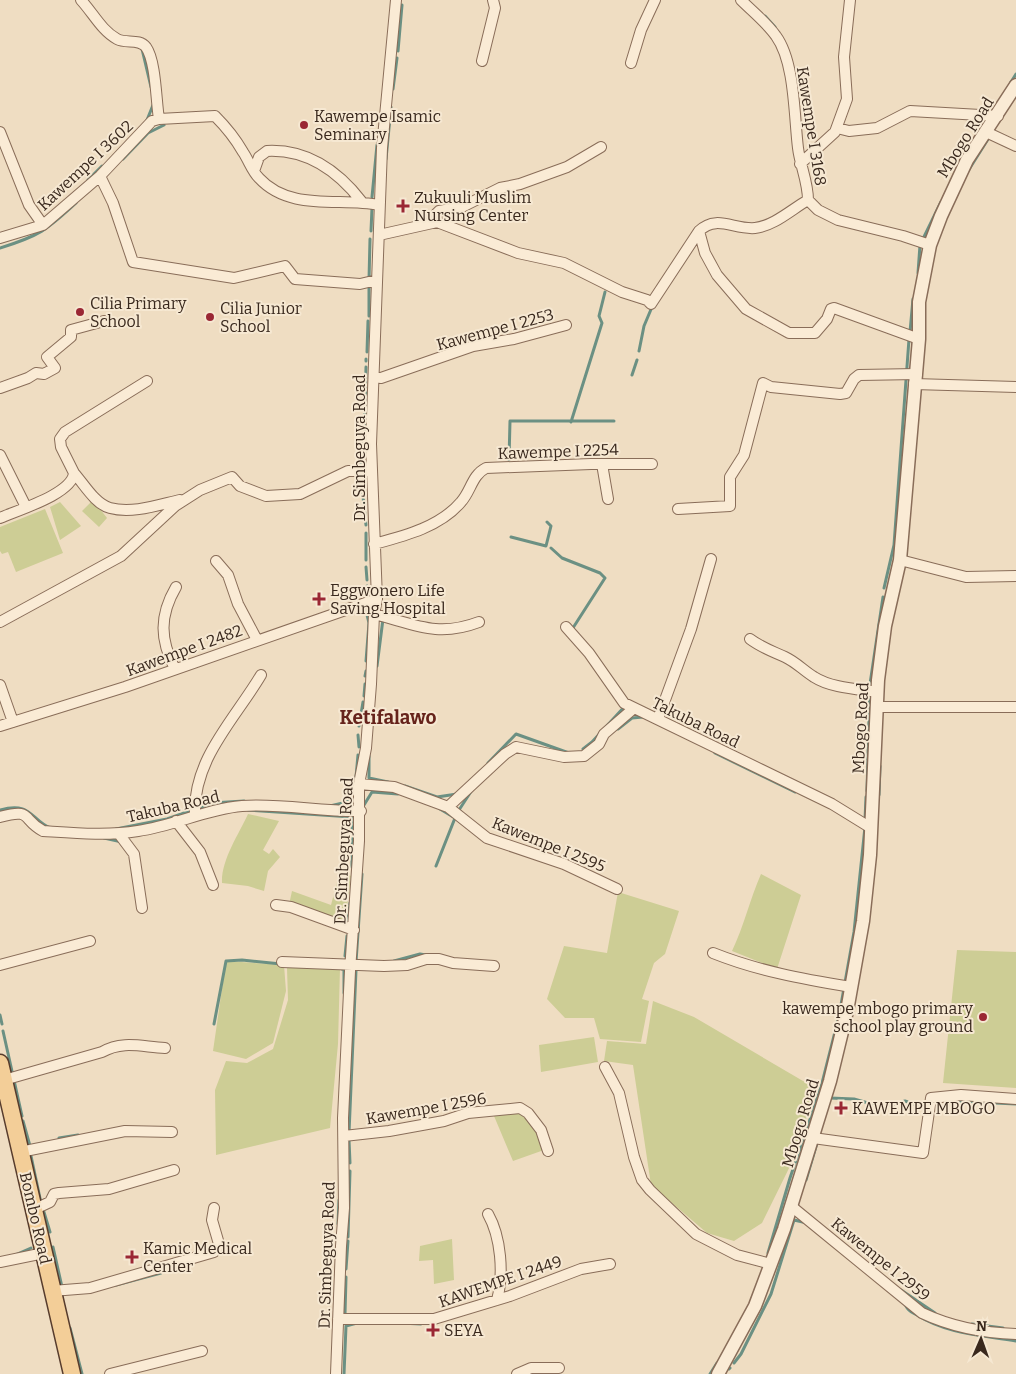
<svg xmlns="http://www.w3.org/2000/svg" width="1016" height="1374" font-family="Bitter,serif">
	<rect width="100%" height="100%" fill="#efddc2"/>
	<path fill="#cdcd95" d="M93,500l14,18 -8,9 -17,-16z
		M60,502l21,24 -21,14 -10,-33z
		M45,509l18,44 -47,19 -8,-20 -6,2 -2,-3v-24z
		M248,814l31,7 -16,29 6,4 4,-5 7,8 -12,14 -4,20 -16,-5 -26,-3c-1,-23 17,-49 26,-69z
		M340,871l11,5 -6,46 -56,-17 3,-14 39,14z
		M761,874l40,21 -24,74 -45,-18c12,-25 18,-52 29,-77z
		M618,892l61,19 -14,43 -11,9 -12,36 7,2 -8,41 -41,-3 -6,-21h-29l-18,-19 17,-53 43,7z
		M957,950l59,2v136l-73,-5z
		M226,961l58,4 2,26 -13,52 -27,16 -33,-8z
		M287,968h53l-2,76 -8,84 -114,27 -1,-65 11,-29 21,2 26,-14 15,-49z
		M653,1001l41,16 121,71 -19,66 -34,69 -28,18 -27,-8 -56,-48 -18,-120 -29,-4 3,-20 39,3z
		M594,1037l4,25 -57,10 -2,-27z
		M519,1109l19,20 6,21 -31,11 -19,-45 1,-2z
		M452,1239l2,41 -20,4 -1,-24 -14,1 1,-15z"/>
	<g fill="none" stroke-linecap="round" stroke-linejoin="round">
		<path stroke="#6b9083" stroke-width="3" d="M765,16l10,11
			M142,49l9,38
			M398,51l4,-46
			M1011,82l5,-8
			M393,89l4,-31
			M147,120l6,-15
			M123,159l25,-26 16,-8
			M386,159l5,-52
			M968,171l22,-35
			M88,180l14,-14
			M372,197l5,-52
			M371,231l1,-23
			M0,248c39,-12 47,-18 76,-45
			M918,273l2,-28 21,-43
			M369,280l1,-41
			M369,316v-30
			M910,332l3,-33
			M639,351l5,-25 8,-19
			M367,352l1,-31
			M366,361v-2
			M632,375l5,-15
			M571,422l31,-99 -3,-7 6,-24
			M509,460l1,-39h104
			M360,468l4,-21 2,-80
			M361,477l5,48
			M511,537l35,9 5,-20 -4,-4
			M551,548l11,10 38,15 5,5 -34,53
			M366,560v-27
			M366,567l1,13
			M367,586l1,13
			M884,588l10,-43 15,-206
			M366,611l3,12 -3,38
			M377,666l6,-47
			M365,676l1,-5
			M364,696l1,-12
			M359,726l4,-24
			M618,729l14,-11 11,-1
			M358,735l1,12
			M583,749l9,-7 34,-37
			M715,753l80,39
			M369,756v22l19,4
			M488,763l28,-29 53,19
			M356,777l2,-22
			M405,786l32,11 20,-3
			M867,791l3,-107 13,-87
			M879,795l1,-29
			M364,805l8,-13 26,2
			M330,806l17,-4 8,-17
			M199,808l13,-5 32,-2
			M0,810c31,-9 31,10 50,18
			M248,810l104,7v50
			M461,812l-2,-2 13,-20
			M865,820l1,-23
			M116,829l51,-10 26,-9
			M104,838l18,4
			M436,866l19,-48 -15,-9
			M348,923l2,-20
			M345,956l2,-20
			M394,961l26,-7 6,1
			M356,962l6,-88
			M342,969h2v24
			M0,1015l2,9
			M214,1024l12,-63 16,-1 39,4
			M3,1031l19,85
			M830,1098l24,1 28,8 23,-6 12,4 11,-3
			M953,1101l63,3
			M23,1121l7,25
			M349,1133l7,-163
			M59,1138l19,-3
			M349,1140l1,23
			M31,1156l10,47
			M806,1180l11,-37
			M43,1209l7,23
			M338,1224l1,-24
			M348,1237l2,-66
			M53,1247l9,40 2,-1
			M768,1253l22,-75 31,-91 18,-71 15,-84 11,-105
			M15,1255l16,-7
			M346,1269l2,-28
			M116,1285l45,-12
			M901,1290l34,23
			M906,1306c3,6 6,6 11,9 30,19 64,20 99,26
			M345,1314l1,-37
			M400,1323l21,1
			M972,1324l31,4
			M70,1328l12,46
			M734,1363l7,-9 30,-60 23,-74 13,3
			M729,1369l1,-1
			M344,1374l2,-48 11,-3
			M710,1374l7,-11"/>
		<g stroke="#896d59" stroke-width="12">
			<path id="minor" d="M81,0c12,13 21,31 36,39 9,5 22,-1 29,8 10,14 10,54 13,72
				M741,0c12,12 26,23 35,36 19,26 18,80 22,112 2,17 10,34 10,52l10,10 20,10 65,16 27,9
				M482,61l13,-53 -2,-8
				M631,63l10,-33 14,-30
				M837,128l12,3 28,-3 33,-17 88,5
				M0,132l29,73 14,20
				M986,132l30,14
				M800,164l35,-32 12,-33 -3,-42 6,-57
				M254,171l5,-14 8,-6c40,-2 71,20 95,51
				M100,176l13,27 20,59 101,16 51,-12 10,13 65,5 17,-4
				M437,222l-1,-8 3,-3 23,-4 38,-19 20,-4 47,-17 34,-20
				M699,231l6,22 12,22 29,34 43,24h26l12,-14 4,-10 3,-1 85,31
				M379,235l58,-13 81,31 46,10 58,29 25,8 4,4 48,-73c18,-17 35,-1 56,-3 19,-2 37,-19 53,-28
				M0,238l43,-13 57,-49 52,-55 7,-2 56,-3c11,11 20,22 28,36 6,9 9,19 16,26 31,34 82,19 120,27
				M374,377l7,1 92,-32 41,-7 52,-14
				M914,384l102,3
				M0,388l28,-10 8,-5 8,1 11,-6 -8,-11 24,-20v-7l33,-9
				M0,455l26,52
				M602,464l6,35
				M74,473c10,11 21,31 36,35 22,6 48,-3 70,-8
				M678,509l52,-3v-29l14,-22 19,-72 8,4 69,7 6,-1 8,-14 5,-4 58,-1
				M0,518c18,-8 72,-24 74,-45l-13,-26 -1,-8 5,-7 82,-51
				M374,544c30,-8 66,-17 87,-42 10,-11 11,-27 25,-34l105,-4h61
				M900,560l66,17 50,-1
				M216,561l12,14 10,29 19,36
				M374,614c40,10 63,24 105,8
				M0,622l121,-66 54,-50 25,-16 32,-13 8,9 26,10 34,-2 48,-23h23
				M566,627l23,26 35,50 208,101 39,24
				M750,639c12,9 22,12 35,18 11,5 19,14 29,20 17,11 44,12 64,15
				M175,669c-15,-29 -16,-53 1,-82
				M0,685l13,37
				M877,707h139
				M658,719l33,-90 20,-70
				M0,726l125,-39 252,-88
				M359,784l35,3 54,20 57,-53 11,-7 48,10 20,-1 15,-12 5,-10 29,-25
				M448,807l39,31 77,26 53,25
				M195,814c-2,-55 40,-95 66,-139
				M0,817c33,-9 21,2 43,14 31,2 64,5 95,0 36,-5 68,-22 104,-25 39,-3 79,6 119,5
				M176,821l24,31 13,33
				M119,834l15,20 8,54
				M276,905l15,2 63,23
				M713,953c45,18 90,26 138,34
				M282,962l102,4 23,-1 19,-6h13l14,4 41,3
				M0,965l90,-24
				M605,1067l14,26 15,64 8,23 8,10 46,44 41,21 34,9
				M4,1080l98,-28c21,-12 40,-5 63,-4
				M344,1136l45,-5 55,-10 24,-8 52,-5 8,5 13,17 7,21
				M813,1138l110,15 8,-55 30,-3 55,4
				M20,1152l105,-21 47,1
				M791,1206l131,107c30,14 61,20 94,21
				M35,1209l15,-7 4,-8 5,-1 50,-4 65,-19
				M488,1214c13,23 16,60 9,86
				M0,1262l44,-9
				M52,1291l38,-3 124,-36 5,-8 -7,-24 2,-12
				M338,1319h96l76,-23 71,-27 29,-5
				M110,1374l92,-23
				M336,1374l5,-128 3,-38 -1,-90 7,-147 9,-130v-57l7,-36 5,-64 3,-70 3,-15 -6,-155 11,-296 14,-148
				M517,1374l14,-6h28"/>
		</g>
		<g stroke="#896d59" stroke-width="15">
			<path id="tertiary" d="M718,1374l37,-68 29,-77 46,-148 17,-70 16,-90 7,-66 8,-175 7,-54 15,-66 19,-221v-37l11,-57 11,-29 26,-56 49,-75"/>
		</g>
		<g stroke="#573c2d" stroke-width="19">
			<path id="primary" d="M0,1063l72,311"/>
		</g>
		<use href="#minor" stroke="#faebd5" stroke-width="10"/>
		<use href="#tertiary" stroke="#faebd5" stroke-width="12"/>
		<use href="#primary" stroke="#f3ce98" stroke-width="16"/>
	</g>
	<g fill="#9a2734" stroke="#f6e8d2" stroke-width="2">
		<circle cx="304" cy="125" r="5"/>
		<path d="M400.5 198.5h5v5h5v5h-5v5h-5v-5h-5v-5h5z"/>
		<circle cx="80" cy="312" r="5"/>
		<circle cx="210" cy="317" r="5"/>
		<path d="M316.5 591.5h5v5h5v5h-5v5h-5v-5h-5v-5h5z"/>
		<circle cx="983" cy="1017" r="5"/>
		<path d="M838.5 1100.5h5v5h5v5h-5v5h-5v-5h-5v-5h5z"/>
		<path d="M129.5 1249.5h5v5h5v5h-5v5h-5v-5h-5v-5h5z"/>
		<path d="M430.5 1322.5h5v5h5v5h-5v5h-5v-5h-5v-5h5z"/>
	</g>
	<g text-anchor="middle" stroke-width="4" stroke-linejoin="round" paint-order="stroke">
		<g font-size="16" fill="#39281d" stroke="#f6e8d2" text-anchor="start">
			<text x="314" y="122">Kawempe Isamic<tspan x="314" dy="18">Seminary</tspan></text>
			<text x="414" y="203">Zukuuli Muslim<tspan x="414" dy="18">Nursing Center</tspan></text>
			<text x="90" y="309">Cilia Primary<tspan x="90" dy="18">School</tspan></text>
			<text x="220" y="314">Cilia Junior<tspan x="220" dy="18">School</tspan></text>
			<text x="330" y="596">Eggwonero Life<tspan x="330" dy="18">Saving Hospital</tspan></text>
			<text x="973" y="1014" text-anchor="end">kawempe mbogo primary<tspan x="973" dy="18">school play ground</tspan></text>
			<text x="852" y="1114">KAWEMPE MBOGO</text>
			<text x="143" y="1254">Kamic Medical<tspan x="143" dy="18">Center</tspan></text>
			<text x="444" y="1336">SEYA</text>
		</g>
		<g font-size="16" fill="#39281d" stroke="#f6e8d2">
			<text transform="translate(812 126) rotate(81)" y="6">Kawempe I 3168</text>
			<text transform="translate(965 137) rotate(-58)" y="6">Mbogo Road</text>
			<text transform="translate(85 165) rotate(-43)" y="6">Kawempe I 3602</text>
			<text transform="translate(495 329) rotate(-15)" y="6">Kawempe I 2253</text>
			<text transform="translate(359 448) rotate(-90)" y="6">Dr. Simbeguya Road</text>
			<text transform="translate(558 451) rotate(-2)" y="6">Kawempe I 2254</text>
			<text transform="translate(184 650) rotate(-20)" y="6">Kawempe I 2482</text>
			<text transform="translate(696 722) rotate(26)" y="6">Takuba Road</text>
			<text transform="translate(860 728) rotate(-87)" y="6">Mbogo Road</text>
			<text transform="translate(173 806) rotate(-13)" y="6">Takuba Road</text>
			<text transform="translate(549 844) rotate(22)" y="6">Kawempe I 2595</text>
			<text transform="translate(343 851) rotate(-87)" y="6">Dr. Simbeguya Road</text>
			<text transform="translate(426 1108) rotate(-10)" y="6">Kawempe I 2596</text>
			<text transform="translate(800 1123) rotate(-73)" y="6">Mbogo Road</text>
			<text transform="translate(36 1218) rotate(77)" y="6">Bombo Road</text>
			<text transform="translate(326 1255) rotate(-88)" y="6">Dr. Simbeguya Road</text>
			<text transform="translate(881 1259) rotate(39)" y="6">Kawempe I 2959</text>
			<text transform="translate(500 1281) rotate(-19)" y="6">KAWEMPE I 2449</text>
		</g>
		<g font-size="19" font-weight="bold" fill="#66231b" stroke="#f6e8d2">
			<text x="388" y="724">Ketifalawo</text>
		</g>
	</g>
	<g transform="translate(981 1339) rotate(2)" stroke="#f6e8d2" stroke-width="4" paint-order="stroke">
	<path d="M0-4L9 19L0 12L-9 19Z" fill="#39281d"/>
	<text y="-8" font-size="14" font-weight="bold" text-anchor="middle" fill="#39281d">N</text>
	</g>
</svg>
